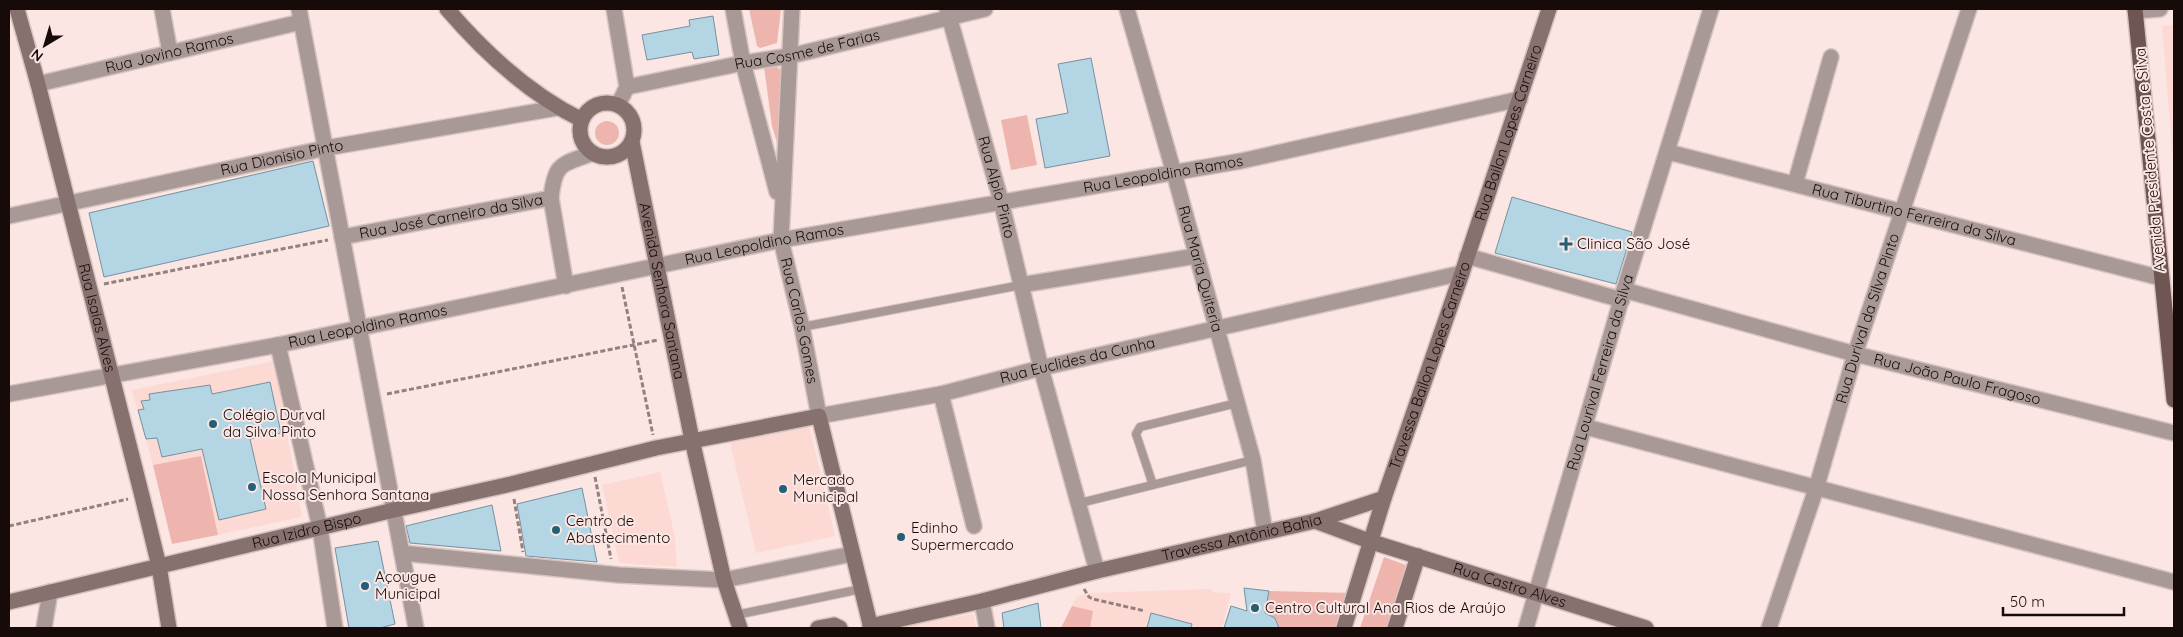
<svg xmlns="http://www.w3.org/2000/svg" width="2183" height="637" font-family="Quicksand,sans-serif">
	<rect width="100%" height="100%" fill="#fce6e3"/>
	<path fill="#fdd9d4" d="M2174,25v147l-12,-146z
		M274,361l28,156 -84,18 -17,-79 -48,9 -21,-75z
		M809,425l26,111 -79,17 -26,-110z
		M660,472l15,65 2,30 -58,-4 -17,-78z
		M1211,589l1,3 19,1 -9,35h-161l16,-32 12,-3z
		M973,614l3,14h-82z"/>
	<path fill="#edb5ad" d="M749,9h32l-4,34 -17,5 -3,-2z
		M773,64l8,6v55l-3,21 -6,-20 -8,-59z
		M1027,115l10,50 -26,5 -10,-50z
		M595 133a12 12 0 1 1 24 0a12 12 0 1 1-24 0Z
		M201,456l17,79 -46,9 -19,-79z
		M1384,557l30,11 -20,60h-34z
		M1269,591l84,2 -12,35h-65l2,-3 -3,-7 -10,-5z
		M1072,606l21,5 -3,17h-29z"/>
	<path fill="#b4d5e3" stroke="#7392a0" d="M713,16l6,39 -25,4 -2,-7 -45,8 -5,-25 48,-9 -1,-6z
		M1091,58l19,98 -65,12 -9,-49 32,-6 -10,-49z
		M313,161l16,65 -225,51 -15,-64z
		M1512,197l120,35 -16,52 -121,-31z
		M270,382l11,51 -31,6 16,70 -47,11 -17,-71 -40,8 -5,-19 -11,1 -8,-29 6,-1 -3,-8 9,-1 -1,-6 61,-9 2,9z
		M582,488l15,74 -71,-6 -9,-52z
		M492,505l9,46 -91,-8 -4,-17z
		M378,541l17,83 -15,4h-31l-14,-80z
		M1244,588l25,3 -4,22 10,5 4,10h-55l7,-22 16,5z
		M1038,603l3,25h-37l-2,-15z
		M1151,613l41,11 -1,4h-44z"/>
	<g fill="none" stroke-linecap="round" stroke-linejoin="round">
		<g stroke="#d7c3c0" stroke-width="10">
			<path id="lane" d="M802,327l219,-42
				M1153,485l-17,-51 4,-7 97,-24
				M1080,503l173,-43
				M736,615l125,-26"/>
		</g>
		<g stroke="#d7c3c0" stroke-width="18">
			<g id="street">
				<path d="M162,9l8,44"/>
				<path d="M299,9l117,619"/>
				<path d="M614,9l13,78 -9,18"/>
				<path d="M733,9l10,54 34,129"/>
				<path id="s1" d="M792,9l-11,231 21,87 17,89 122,-22 100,-26 421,-95"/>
				<path id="s2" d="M947,9l54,192 40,167 56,203"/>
				<path id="s3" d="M1127,9l47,164 79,287 12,72"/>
				<path d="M2135,11l25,-2"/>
				<path id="s4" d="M38,84l263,-62"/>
				<path id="s5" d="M627,87l116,-24 47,-7 195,-47"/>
				<path id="s6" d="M1668,152l493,126"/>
				<path d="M1795,184l36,-127"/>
				<path d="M551,198l15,88"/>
				<path id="s7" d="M9,216l317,-68 231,-40"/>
				<path id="s8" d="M342,237l209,-39c4,-37 11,-33 42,-45"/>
				<path d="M1467,256l155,44"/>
				<path d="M1021,285l175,-29"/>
				<path id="s9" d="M1624,290l231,64 319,79"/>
				<path d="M278,345l42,183 15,100"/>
				<path id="s10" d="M9,394l269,-49 503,-105 460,-79 279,-62"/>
				<path d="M941,394l33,132"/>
				<path d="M1586,427l588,155"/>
				<path d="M402,553l217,22 105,5 128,-26"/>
				<path d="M982,601l5,27"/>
				<path d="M44,628l6,-36"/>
				<path id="s11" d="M1526,628l98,-338 87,-281"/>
				<path id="s12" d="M1769,628l47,-139 39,-135 114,-345"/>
			</g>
		</g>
		<g stroke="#d7c3c0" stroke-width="18">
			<g id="secondary">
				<path id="s13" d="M17,9l21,75 104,412 17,70 10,62"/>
				<path d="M447,9c37,43 84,86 135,111"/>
				<circle cx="607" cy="130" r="27"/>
				<path id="s14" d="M632,142l60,298 32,140 16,48"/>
				<path id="s15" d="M1315,521l57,21 274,86"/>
				<path id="s16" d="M9,602l385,-92 117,-26 145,-36 163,-32 52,212"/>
				<path id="s17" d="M870,626l112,-25 115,-30 218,-50 69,-23"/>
				<path d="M818,628l16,-3 6,3"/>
				<path id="s18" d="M1344,628l40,-130 78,-225 87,-264"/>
				<path d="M1395,628l23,-72"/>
			</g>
		</g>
		<g stroke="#d7c3c0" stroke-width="18">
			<path id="primary" d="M2135,9l39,391"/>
		</g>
		<path stroke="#92817f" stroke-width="3" stroke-dasharray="5 2.5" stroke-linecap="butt" d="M104,284l224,-44
			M622,287l31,148
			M387,394l271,-54
			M595,477l16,82
			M514,499l9,53
			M9,526l119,-27
			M1084,589l5,8 4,2 52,12"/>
		<use href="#lane" stroke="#a89997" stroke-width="8"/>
		<use href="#street" stroke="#a89997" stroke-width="15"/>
		<use href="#secondary" stroke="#87716e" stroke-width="15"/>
		<use href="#primary" stroke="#6f5652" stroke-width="15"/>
	</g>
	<g fill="#235f77" stroke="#fce6e3" stroke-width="2">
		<path d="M1563.5 236.5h5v5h5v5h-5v5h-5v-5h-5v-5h5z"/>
		<circle cx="213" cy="424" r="5"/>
		<circle cx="252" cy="487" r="5"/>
		<circle cx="783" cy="489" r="5"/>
		<circle cx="556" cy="530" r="5"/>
		<circle cx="901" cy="537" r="5"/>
		<circle cx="365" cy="586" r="5"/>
		<circle cx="1255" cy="608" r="5"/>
	</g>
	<g text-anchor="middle" stroke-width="4" stroke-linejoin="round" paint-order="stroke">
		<g font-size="15" fill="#160b09" stroke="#fce6e3">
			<text dy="5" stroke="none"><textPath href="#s5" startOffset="184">Rua Cosme de Farias</textPath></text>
			<text dy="5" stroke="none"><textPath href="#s4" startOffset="135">Rua Jovino Ramos</textPath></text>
			<text dy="5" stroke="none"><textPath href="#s18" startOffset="522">Rua Bailon Lopes Carneiro</textPath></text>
			<text dy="5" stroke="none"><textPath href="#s7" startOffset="279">Rua Dionisio Pinto</textPath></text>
			<text transform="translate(2150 160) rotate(-95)" y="5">Avenida Presidente Costa e Silva</text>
			<text dy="5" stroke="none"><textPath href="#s10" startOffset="1175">Rua Leopoldino Ramos</textPath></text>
			<text dy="5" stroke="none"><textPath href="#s2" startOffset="185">Rua Alpio Pinto</textPath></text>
			<text dy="5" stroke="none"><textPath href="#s6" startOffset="254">Rua Tiburtino Ferreira da Silva</textPath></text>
			<text dy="5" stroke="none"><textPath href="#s8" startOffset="111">Rua José Carneiro da Silva</textPath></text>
			<text dy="5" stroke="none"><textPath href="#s10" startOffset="770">Rua Leopoldino Ramos</textPath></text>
			<text dy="5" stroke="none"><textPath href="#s3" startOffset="270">Rua Maria Quiteria</textPath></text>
			<text dy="5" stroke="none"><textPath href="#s14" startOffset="152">Avenida Senhora Santana</textPath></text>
			<text dy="5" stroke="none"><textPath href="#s13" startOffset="319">Rua Isaias Alves</textPath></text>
			<text dy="5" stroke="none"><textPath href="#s12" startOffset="325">Rua Durival da Silva Pinto</textPath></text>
			<text dy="5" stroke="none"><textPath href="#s1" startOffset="314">Rua Carlos Gomes</textPath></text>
			<text dy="5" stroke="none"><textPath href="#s10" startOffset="365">Rua Leopoldino Ramos</textPath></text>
			<text dy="5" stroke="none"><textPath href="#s1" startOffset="676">Rua Euclides da Cunha</textPath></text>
			<text dy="5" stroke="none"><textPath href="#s18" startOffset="276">Travessa Bailon Lopes Carneiro</textPath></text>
			<text dy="5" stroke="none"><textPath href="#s11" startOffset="266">Rua Lourival Ferreira da Silva</textPath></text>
			<text dy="5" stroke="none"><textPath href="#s9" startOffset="345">Rua João Paulo Fragoso</textPath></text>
			<text dy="5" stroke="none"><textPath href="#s16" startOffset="306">Rua Izidro Bispo</textPath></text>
			<text dy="5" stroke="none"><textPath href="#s17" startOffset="382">Travessa Antônio Bahia</textPath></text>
			<text dy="5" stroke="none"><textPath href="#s15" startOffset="205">Rua Castro Alves</textPath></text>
		</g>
		<g font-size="15" fill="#160b09" stroke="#fce6e3" text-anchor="start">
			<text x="1577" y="249">Clinica São José</text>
			<text x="223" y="420">Colégio Durval<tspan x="223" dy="17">da Silva Pinto</tspan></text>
			<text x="262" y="483">Escola Municipal<tspan x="262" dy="17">Nossa Senhora Santana</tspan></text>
			<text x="793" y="485">Mercado<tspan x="793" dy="17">Municipal</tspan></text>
			<text x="566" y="526">Centro de<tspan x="566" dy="17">Abastecimento</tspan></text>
			<text x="911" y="533">Edinho<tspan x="911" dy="17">Supermercado</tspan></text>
			<text x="375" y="582">Açougue<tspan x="375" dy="17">Municipal</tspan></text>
			<text x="1265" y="613">Centro Cultural Ana Rios de Araújo</text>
		</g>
	</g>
	<rect width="2183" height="637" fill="none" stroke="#160b09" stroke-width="20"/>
	<g transform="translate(45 45) rotate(218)" stroke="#fce6e3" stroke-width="4" paint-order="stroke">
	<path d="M0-4L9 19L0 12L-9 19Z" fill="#160b09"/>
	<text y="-8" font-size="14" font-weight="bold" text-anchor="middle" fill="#160b09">N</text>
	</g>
	<path d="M2003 607v8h121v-8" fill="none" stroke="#160b09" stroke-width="2.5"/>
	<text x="2010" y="607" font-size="15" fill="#160b09" stroke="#fce6e3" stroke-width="4" paint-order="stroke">50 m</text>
</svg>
